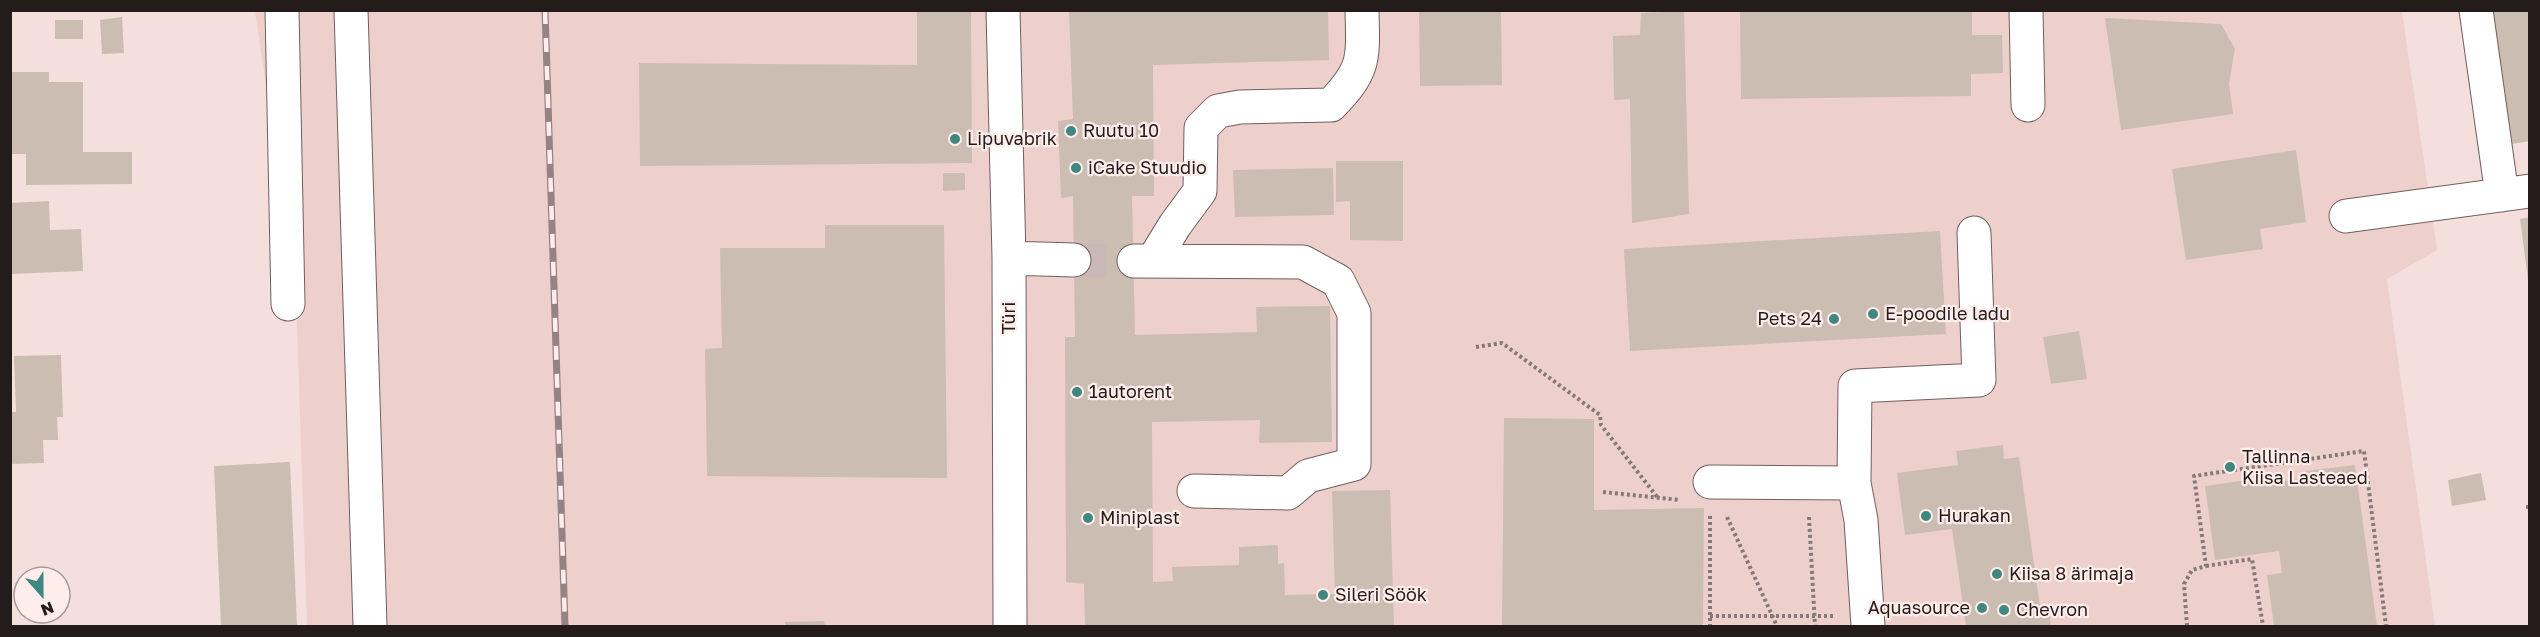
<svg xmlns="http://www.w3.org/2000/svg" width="2540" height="637" font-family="'Golos Text',sans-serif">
	<rect width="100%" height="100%" fill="#f4dfdd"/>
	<path fill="#edd0cc" d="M2373,10l29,2 35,238 -50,29 48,347h-2128l-11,-331 -41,-284z"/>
	<path fill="#ccbdb2" d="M917,10h54l1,153 -332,3 -1,-103 278,2z
		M1069,10h259l1,50 -176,5 1,131h-22l3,139 122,-3 -1,-25 74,-1 2,136 -73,1 1,-23 -108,2 1,160 20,-1 -1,-14 67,-2v-18l39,-2v19l6,-1 1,32 50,-1 -3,-103 58,-1 4,136h-309l-1,-42 -18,-2 -1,-245h10l-2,-141 -12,2 -3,-77 15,-2z
		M1419,10h82l1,75 -82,1z
		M1740,10h232v25h30l1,38 -32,1v22l-230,3z
		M2493,10h37v131l-18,3z
		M1684,11l5,203 -57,9 -2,-124 -16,1 -1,-64 27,-1 1,-22z
		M122,17l2,36 -22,1 -2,-34z
		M2105,18l116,6 14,25 -6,34 4,31 -112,16z
		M55,20h28v19h-28z
		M10,72h39v10h34v70h49v32l-106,1v-31h-16z
		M2296,150l10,72 -46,7 3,20 -77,11 -14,-91z
		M1336,161h67v80l-53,-1v-39l-14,1z
		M1333,168l1,47 -99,2 -2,-47z
		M943,173h22v17l-22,1z
		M49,201l1,29 31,-1 2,42 -73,3v-71z
		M2530,217v63h-2l-8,-61z
		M825,225h119l3,253 -240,-2 -2,-127 17,-1 -2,-100h105z
		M1940,231l6,103 -316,17 -6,-102z
		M2079,331l8,48 -36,5 -8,-47z
		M61,355l2,62h-6l1,23h-15l1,23 -34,1v-52h6l-2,-56z
		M1504,418l90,1v91l110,-2 -1,118h-201z
		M2003,445l1,14 15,-2 22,157 8,-2 2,14h-85l-14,-97 -47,6 -8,-62 61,-8 -2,-14z
		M290,462l7,164h-76l-7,-160z
		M2355,465l22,161h-103l-7,-51 15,-2 -3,-22 -64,9 -10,-74 50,-7 1,6 51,-7 -1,-7z
		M2481,473l5,27 -34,6 -4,-26z
		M824,621l1,5h-40v-4z"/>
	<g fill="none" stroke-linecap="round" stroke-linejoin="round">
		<path stroke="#cab8b6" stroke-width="33" stroke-dasharray="33 16" stroke-linecap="butt" d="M1074,260l60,1"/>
		<g stroke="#715f5d" stroke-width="35">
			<path id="minor" d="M282,10l6,294
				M351,10l19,616
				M1003,10l6,248 1,368
				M2026,10l2,95
				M2476,10l26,185
				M2346,216l184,-25
				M1009,258l65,2
				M1134,261l169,1 35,19 16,32v151l-46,12 -20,17 -94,-2
				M1153,261l22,-36 25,-34 1,-63 17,-17 22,-4 91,-2c35,-36 32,-46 31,-95
				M1710,482l144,1
				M1868,626l-7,-106 -7,-37 1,-97 124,-6 -5,-147"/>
		</g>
		<path stroke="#867977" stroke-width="4" stroke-dasharray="3 3" stroke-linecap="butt" d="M1476,347l26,-4 98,72 1,10 57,73
			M1603,492l77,8
			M2526,507h4
			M1710,516v110
			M1727,517l50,109
			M1809,517l6,109
			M2206,566l46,-7 11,67
			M1710,616h123
			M2187,626l-3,-42 8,-14 14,-4 -12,-90 170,-25 22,175"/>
		<use href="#minor" stroke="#fff" stroke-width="33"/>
		<g stroke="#938483" stroke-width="7">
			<path id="rail" d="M545,10l20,616"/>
		</g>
		<use href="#rail" stroke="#feedeb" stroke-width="4.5" stroke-dasharray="14" stroke-linecap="butt"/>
	</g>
	<g fill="#408782" stroke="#feedeb" stroke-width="2">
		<circle cx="1071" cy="131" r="6"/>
		<circle cx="955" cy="139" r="6"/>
		<circle cx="1076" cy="168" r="6"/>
		<circle cx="1873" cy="314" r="6"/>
		<circle cx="1834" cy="319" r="6"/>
		<circle cx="1077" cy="392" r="6"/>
		<circle cx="2230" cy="467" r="6"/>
		<circle cx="1926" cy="516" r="6"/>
		<circle cx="1088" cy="518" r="6"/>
		<circle cx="1997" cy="574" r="6"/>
		<circle cx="1323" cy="595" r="6"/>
		<circle cx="1982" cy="608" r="6"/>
		<circle cx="2004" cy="610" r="6"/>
	</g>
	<g text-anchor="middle" stroke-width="4.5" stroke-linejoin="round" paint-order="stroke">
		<g font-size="18" fill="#231c1b" stroke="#feedeb" text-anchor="start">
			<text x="1083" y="137">Ruutu 10</text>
			<text x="967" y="145">Lipuvabrik</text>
			<text x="1088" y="174">iCake Stuudio</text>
			<text x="1885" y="320">E-poodile ladu</text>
			<text x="1822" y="325" text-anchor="end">Pets 24</text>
			<text x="1089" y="398">1autorent</text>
			<text x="2242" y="463">Tallinna<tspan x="2242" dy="21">Kiisa Lasteaed</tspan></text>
			<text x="1938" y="522">Hurakan</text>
			<text x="1100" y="524">Miniplast</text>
			<text x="2009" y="580">Kiisa 8 ärimaja</text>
			<text x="1335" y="601">Sileri Söök</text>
			<text x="1970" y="614" text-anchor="end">Aquasource</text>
			<text x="2016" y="616">Chevron</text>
		</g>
		<g font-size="18" fill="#231c1b" stroke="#feedeb">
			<text transform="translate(1009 318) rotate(-90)" y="6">Türi</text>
		</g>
	</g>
	<rect width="2540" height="637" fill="none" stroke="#231c1b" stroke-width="24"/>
	<g transform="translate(42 595) rotate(159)"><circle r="28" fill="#feedeb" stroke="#a69998" stroke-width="1.5"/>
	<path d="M0-4.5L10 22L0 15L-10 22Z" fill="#408782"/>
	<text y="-9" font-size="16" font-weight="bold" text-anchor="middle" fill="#231c1b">N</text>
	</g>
</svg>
